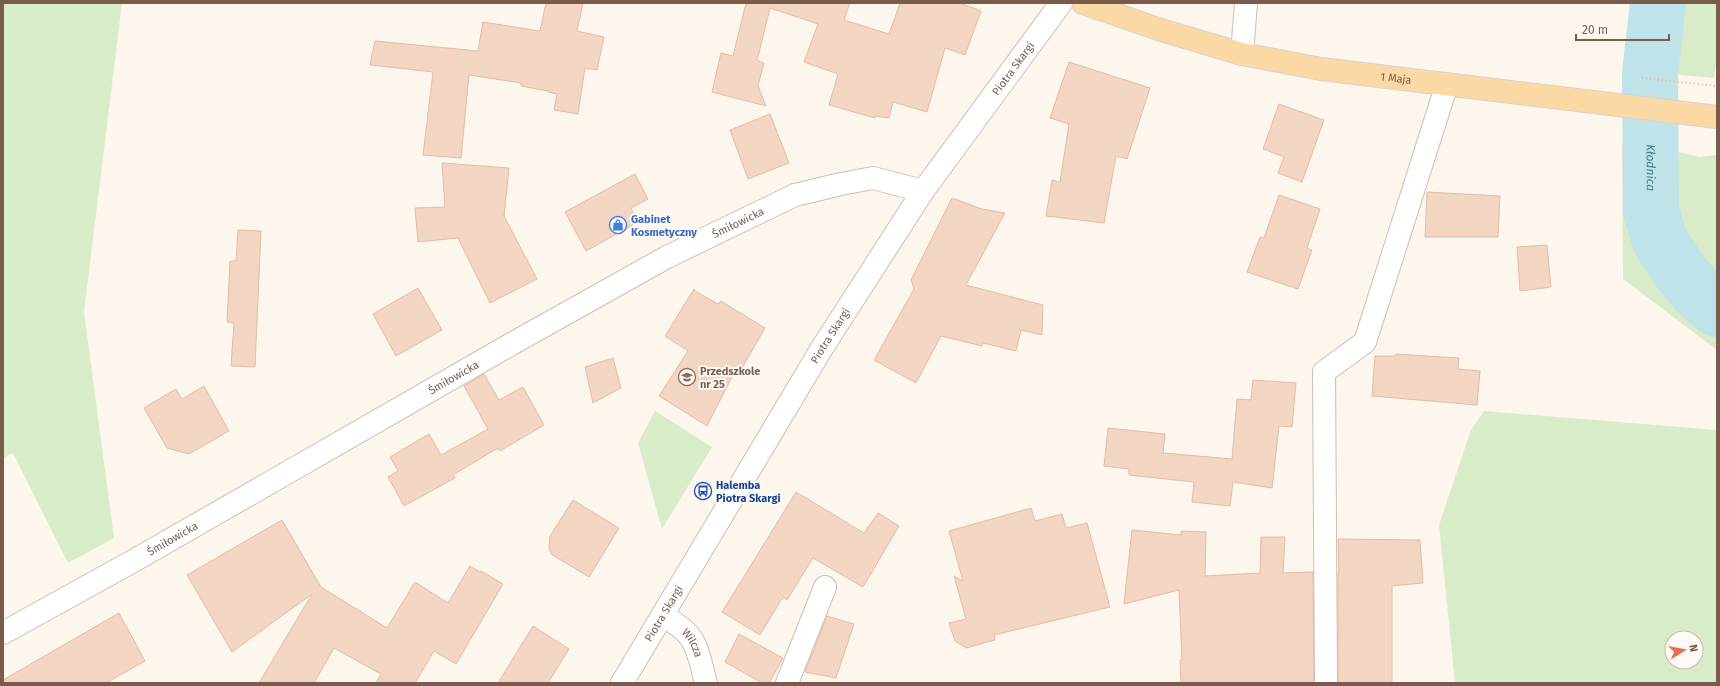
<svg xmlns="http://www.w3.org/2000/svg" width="1720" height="686" font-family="'Fira Sans',sans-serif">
	<rect width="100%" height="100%" fill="#fdf6ec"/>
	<path fill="#d8ecc9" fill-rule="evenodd" d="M3,3h119l-38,309 30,226 -46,25 -55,-110 -10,5z
		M1663,3h54v55l-3,20 -58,-5z
		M1622,145c2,2 6,5 8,8 10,12 6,28 7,41 1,12 2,25 5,36 10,39 46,77 75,102v18l-94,-71z
		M1674,151l25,6 18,-2v122c-24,-27 -42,-57 -47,-93 -2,-10 -4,-20 -1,-31z
		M655,411l57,36 -50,82 -24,-86z
		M1484,411l233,19v253h-262l-16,-158 32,-95zM1672,638h24v24h-24z"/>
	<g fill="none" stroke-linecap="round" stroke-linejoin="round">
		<path stroke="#bfe3e8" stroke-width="56" id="s1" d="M1658,3l-8,70 1,138 9,30 19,29 19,23 19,16"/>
	</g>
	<path fill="#f3d5c3" stroke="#e6bba3" d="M546,3h37l-6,28 27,6 -7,33 -12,-2 -7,46 -24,-4 3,-16 -9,-2v-1l-27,-5v-3l-52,-8 -8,83 -38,-3 10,-83 -63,-7 5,-24 103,10 5,-29 57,9z
		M746,3h104l-6,17 45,14 11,-31h60l21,8 -16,44 -20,-7 -18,64 -34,-10 -4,16 -14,-2v2l-46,-13 9,-31 -34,-12 14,-38 -48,-16 -13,53 7,2 -6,23 8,20 -54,-14 9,-39 12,3z
		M1069,62l81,26 -23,71 -11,-3 -12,67 -58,-7 6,-36 8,2 9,-58 -19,-6z
		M1279,104l45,16 -22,62 -24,-9 6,-16 -21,-8z
		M770,114l19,49 -41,16 -18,-49z
		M442,163l67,5 -5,48 33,63 -47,24 -32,-65 -40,4 -3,-34 30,-1z
		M635,174l13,25 -17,9 7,14 -52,29 -21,-39z
		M1427,192l73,4 -2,41h-73z
		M1279,195l41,14 -13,39 5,2 -14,39 -51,-17 13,-35 4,1z
		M952,198l30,11 23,4 -39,72 77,20 -1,30 -21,-5 -5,21 -33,-8 -1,3 -41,-10 -25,47 -42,-23 40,-71 -3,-9z
		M238,230l23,1 -6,136 -24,-1 3,-43 -7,-1 3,-61h6z
		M1547,245l4,42 -31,4 -3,-44z
		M418,288l24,42 -46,26 -23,-42z
		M694,289l1,2 23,13 3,-3 44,27 -27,47 -4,-2 -27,53 -48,-30 29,-45 -23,-15z
		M1396,354l63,4 -1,11 22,2 -3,34 -105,-9 3,-40h20z
		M613,358l8,30 -28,15 -8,-36z
		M484,374l15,26 24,-13 21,38 -44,26 -2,-3 -45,27 2,3 -51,28 -16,-29 10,-6 -8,-14 39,-23 12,21 47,-26 -24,-43z
		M1253,380l43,3 -4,44 -13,-1 -7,62 -39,-6 -3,24 -38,-4 2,-20 -65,-7v-6l-25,-3 4,-38 57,6 -2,19 69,6 5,-60 14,1z
		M204,386l25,45 -40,23 -22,-6 -23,-40 32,-19 6,10z
		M796,492l68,41 14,-20 21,13 -36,61 -50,-29 -26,42 -4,-3 -23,38 -38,-23z
		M573,500l46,28 -30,49 -38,-23 -2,-7 1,-11z
		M1031,508l4,13 27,-7 4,14 21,-5 23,84 -116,28 1,5 -29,8 -11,-7 -6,-18 17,-4 -12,-43 9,5 -14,-50z
		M282,520l39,67 66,41 28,-46 33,21 22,-37 10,6 1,-1 22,13 -47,80 -22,-13 -19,32h-39l5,-9 -47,-26 -20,35h-55l53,-89 -80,58 -45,-77z
		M1132,530l49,5v-4l25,1 -1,44 55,-3 1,-36h24l-2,36 30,-1 1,111h-133l-1,-23h2l-3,-70 -55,14z
		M1338,539l82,1 3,43 -31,3v97h-54v-111h1z
		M119,613l26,48 -39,22h-103v-3z
		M827,616l27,8 -18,54 -31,-6z
		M533,626l36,23 -21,34h-50z
		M739,634l44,24 -14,25h-7l-37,-21z"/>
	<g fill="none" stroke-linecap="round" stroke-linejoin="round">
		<g stroke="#d1beb0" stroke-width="24">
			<g id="minor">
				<path d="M1242,54l4,-51"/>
				<path id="s2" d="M663,616c35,19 33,30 43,67"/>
				<path id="s3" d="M3,633l132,-73 380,-218 152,-85 128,-62 46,-11 32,-6 50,13"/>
				<path id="s4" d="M622,683l200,-335 101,-157 138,-188"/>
				<path d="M787,683l38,-96"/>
				<path d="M1326,683l-2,-311 41,-30 82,-258"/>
			</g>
		</g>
		<g stroke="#dad1cd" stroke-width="24">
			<g id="major">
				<path id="s5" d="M1083,3l78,27 81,24 79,15 396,48"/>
			</g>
		</g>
		<path stroke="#d9b8a5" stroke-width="2.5" stroke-dasharray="1 3" stroke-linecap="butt" d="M1642,78l75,8"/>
		<use href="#minor" stroke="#fff" stroke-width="22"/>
		<use href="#major" stroke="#fbd9a5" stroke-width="22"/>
	</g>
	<defs>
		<g id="shop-ring" transform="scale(0.9)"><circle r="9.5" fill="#fffaf3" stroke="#3f7fe0" stroke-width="1.5"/><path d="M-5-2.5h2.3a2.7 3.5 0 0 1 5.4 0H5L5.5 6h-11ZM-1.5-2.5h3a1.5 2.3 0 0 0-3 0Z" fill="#3f7fe0"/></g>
		<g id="school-ring" transform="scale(0.9)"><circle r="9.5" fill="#fffaf3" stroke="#8d6e63" stroke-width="1.5"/><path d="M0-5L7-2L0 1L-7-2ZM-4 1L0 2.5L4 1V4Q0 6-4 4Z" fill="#8d6e63"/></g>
		<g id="bus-ring" transform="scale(0.9)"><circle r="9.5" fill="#fffaf3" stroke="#1a4fb4" stroke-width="1.5"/><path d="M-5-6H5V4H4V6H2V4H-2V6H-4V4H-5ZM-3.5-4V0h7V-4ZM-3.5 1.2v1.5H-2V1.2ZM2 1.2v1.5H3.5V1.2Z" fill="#1a4fb4"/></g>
	</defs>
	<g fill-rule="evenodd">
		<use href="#shop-ring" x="618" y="225"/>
		<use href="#school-ring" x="687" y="377"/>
		<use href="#bus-ring" x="703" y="491"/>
	</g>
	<g text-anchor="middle" stroke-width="4" stroke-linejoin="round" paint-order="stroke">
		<g font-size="11" fill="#7a5c4d" stroke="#fffaf3">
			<text dy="4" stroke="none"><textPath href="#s4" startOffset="729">Piotra Skargi</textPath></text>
			<text dy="4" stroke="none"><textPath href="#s5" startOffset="323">1 Maja</textPath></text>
			<text dy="4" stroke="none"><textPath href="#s3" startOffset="842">Śmiłowicka</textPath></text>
			<text dy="4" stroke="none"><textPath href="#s4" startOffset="405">Piotra Skargi</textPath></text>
			<text dy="4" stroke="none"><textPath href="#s3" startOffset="518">Śmiłowicka</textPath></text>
			<text dy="4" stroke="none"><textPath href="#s3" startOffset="194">Śmiłowicka</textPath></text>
			<text dy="4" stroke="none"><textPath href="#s4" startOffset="81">Piotra Skargi</textPath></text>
			<text dy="4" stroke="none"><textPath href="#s2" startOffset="41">Wilcza</textPath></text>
		</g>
		<g font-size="11" font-weight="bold" fill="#366cbe" stroke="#fffaf3" text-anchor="start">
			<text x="631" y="223">Gabinet<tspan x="631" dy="13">Kosmetyczny</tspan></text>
		</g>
		<g font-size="11" font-weight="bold" fill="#785e54" stroke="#fffaf3" text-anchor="start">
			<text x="700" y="375">Przedszkole<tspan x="700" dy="13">nr 25</tspan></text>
		</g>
		<g font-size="11" font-weight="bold" fill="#164399" stroke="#fffaf3" text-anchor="start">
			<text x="716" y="489">Halemba<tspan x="716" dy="13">Piotra Skargi</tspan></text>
		</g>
		<g font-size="12" font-style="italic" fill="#437c86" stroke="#fffaf3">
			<text dy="4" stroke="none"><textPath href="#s1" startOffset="165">Kłodnica</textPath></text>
		</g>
	</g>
	<rect width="1720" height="686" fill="none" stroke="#7a5c4d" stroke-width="8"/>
	<g transform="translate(1684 650) rotate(79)"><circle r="19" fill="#fffaf3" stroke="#cabbb1"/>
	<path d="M0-3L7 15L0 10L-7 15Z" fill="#e76f51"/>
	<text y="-6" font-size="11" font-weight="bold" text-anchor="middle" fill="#7a5c4d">N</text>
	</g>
	<path d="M1576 34v6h93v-6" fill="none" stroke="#7a5c4d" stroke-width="2"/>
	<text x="1582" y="34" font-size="12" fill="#7a5c4d" stroke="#fffaf3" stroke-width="3" paint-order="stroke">20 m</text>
</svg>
